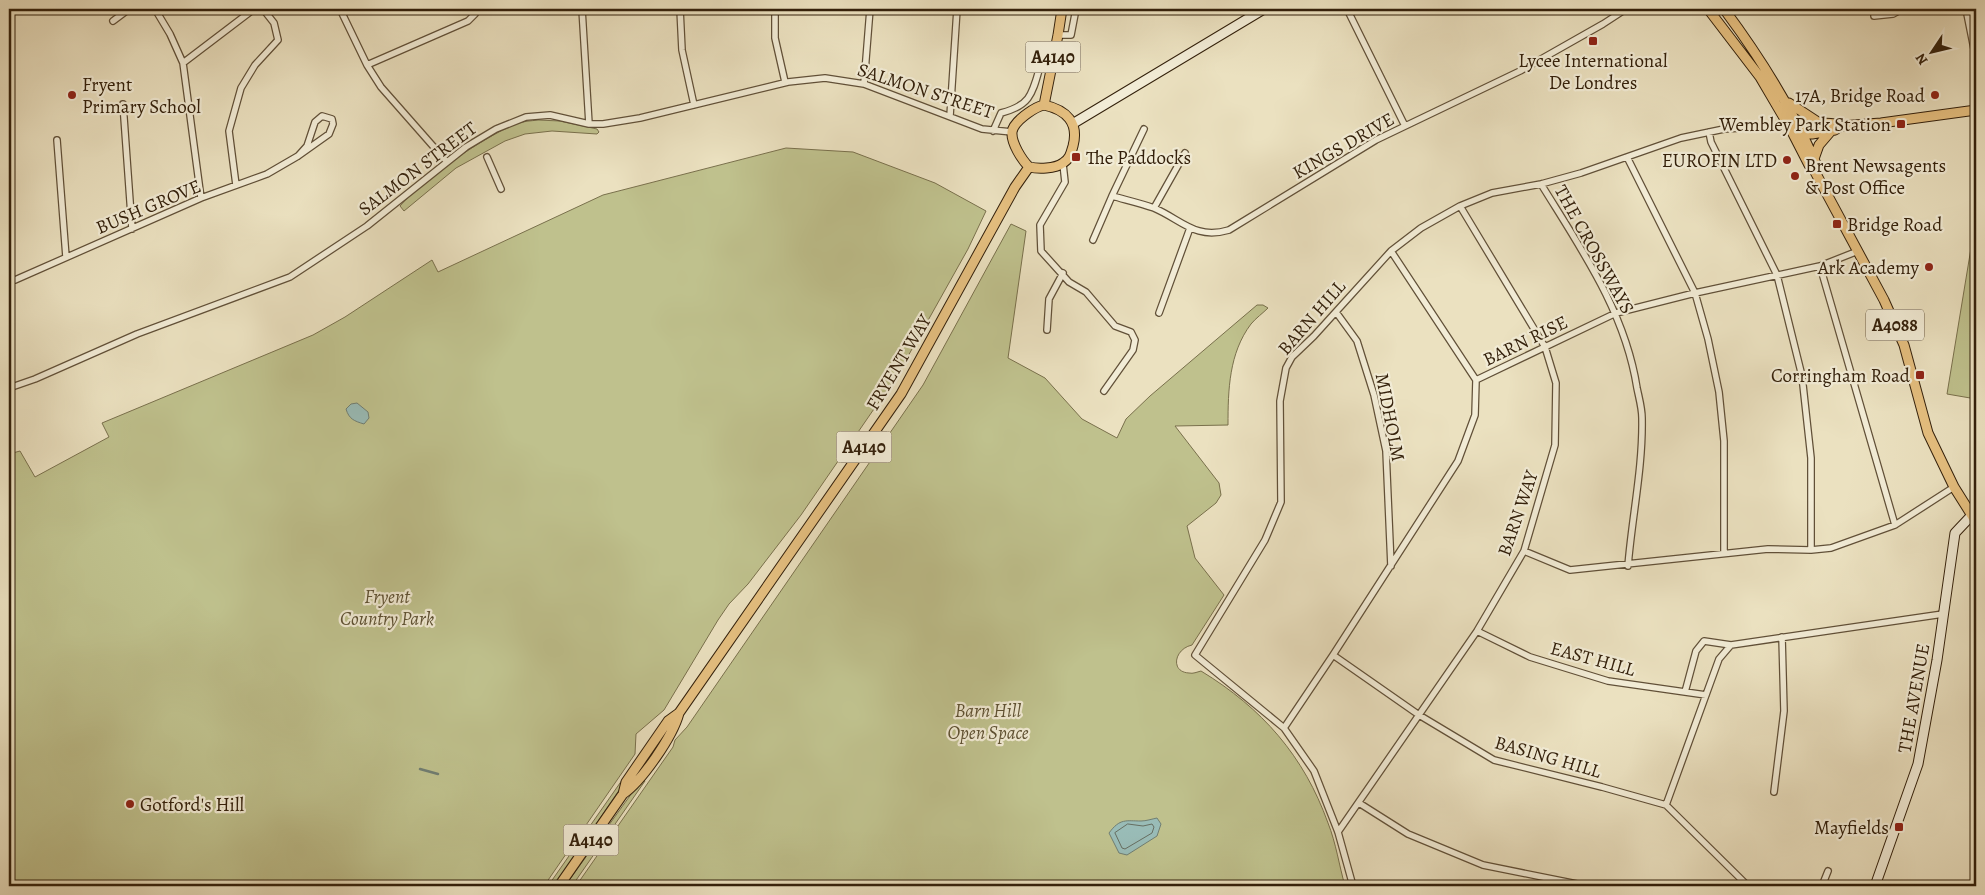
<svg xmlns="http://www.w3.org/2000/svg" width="1985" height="895" font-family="Alegreya,serif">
	<rect width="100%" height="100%" fill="#ebe1c0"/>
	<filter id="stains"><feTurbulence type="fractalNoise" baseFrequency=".004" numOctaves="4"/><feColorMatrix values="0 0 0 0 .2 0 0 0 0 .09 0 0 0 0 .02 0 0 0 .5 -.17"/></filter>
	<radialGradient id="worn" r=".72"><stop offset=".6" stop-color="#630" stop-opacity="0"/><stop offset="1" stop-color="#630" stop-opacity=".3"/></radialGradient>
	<path fill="#bfc18d" stroke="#79704c" d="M538,120l22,1 37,8 2,3 -2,2 -45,-3 -27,3 -20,7 -49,27 -52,43 -4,-5c23,-27 83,-69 116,-82 7,-3 15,-3 22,-4z
		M786,148l67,4 82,31 51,28 -18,38 -70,125 -97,141 -53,69 -19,20 -11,16 -54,90 -28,24 -1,20 -91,132h-535v-432l11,-3 15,26 74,-40 -7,-14 211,-88 32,-18 87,-57 6,12 165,-77z
		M1011,224l15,7 -18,127 37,20 37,41 35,19 9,-19 24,-23 107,-91h6l5,3c-5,5 -12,10 -17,16 -22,29 -23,66 -23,101l-53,1 44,57 2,12 -5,8 -29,23 8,32 29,37 -32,50c-18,4 -22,27 -3,28 4,1 8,-1 12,-2 61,37 103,85 127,152 8,20 11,42 17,63h-769l97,-139 2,-7 12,-13 236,-342z
		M1974,230h2v169l-29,-5z
		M627,773l3,1 -76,112h-6z
		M642,779l3,2 -73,105h-7z"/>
	<path fill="#99bcb7" stroke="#707e72" d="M357,403l11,9 1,6 -5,6c-10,-3 -15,-5 -18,-15l5,-5z
		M1157,818l4,6 -4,12 -30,19 -8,-2 -10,-20c11,-15 17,-12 32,-12 5,0 11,-2 16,-3z"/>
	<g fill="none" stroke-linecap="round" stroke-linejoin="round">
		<path stroke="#666e61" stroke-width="1" d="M1128,824l15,2 9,-2 2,3 -2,6 -27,16 -3,-1 -7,-15z"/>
		<path stroke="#707e72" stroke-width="2.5" d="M420,769l18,5"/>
		<g stroke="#615038" stroke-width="8">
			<path id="street" d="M155,9l15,25 13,29 18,135
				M340,9l27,56 14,22 66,75
				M582,9l7,115
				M680,9l2,41 12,55
				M775,9v29l10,44
				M1347,9l58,117
				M1966,9l10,50
				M1874,16l19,-2 9,-5
				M113,21l16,-12
				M1058,35h13l5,-26
				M183,63l71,-54h4
				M367,65l101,-44 7,-7 2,-5
				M864,84l6,-75
				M123,104l9,125
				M950,116l7,-107
				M993,131l8,-18c28,-7 31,-18 38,-43l3,-3 9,2
				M1709,132l2,10 66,133 25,101 9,82v92
				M57,140l9,117
				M487,157l14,32
				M1627,157l68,136 13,46 11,53 5,49v112
				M1063,164l2,18 -25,43 1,26 28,31 17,10 29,34 16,6 4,8 -2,10 -29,41
				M1541,184c40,65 84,127 96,204 2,10 5,20 5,30 1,49 -10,99 -14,148
				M236,185l-7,-54 12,-43 14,-23 23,-25 -4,-17 -11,-14
				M1112,196l32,-67
				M1154,208l31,-55
				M1093,240l19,-44c14,4 28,7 42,12 28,12 41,32 75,22l147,-90 144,-69 83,-47 23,-15
				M1391,251l85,129
				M1820,266l75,259
				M9,280h6l186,-82 66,-24 31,-18 31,-22 4,-10 -1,-5 -10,-3 -7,6 -8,24 -9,10
				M1336,312l21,29 17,54 12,56 5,115
				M1159,313l31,-85
				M1047,330l2,-31 14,-26
				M1476,380l140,-67 79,-20 125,-27 38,-15
				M9,388l26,-9 102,-45 153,-57 77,-51 99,-79 30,-18 30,-12 24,-2 39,9h14l37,-6 148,-36 37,-4 39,6 118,45 30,3
				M1524,551l46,19 198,-21 43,1 20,-2 64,-23 59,-38
				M1477,631l53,26 78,24 98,14
				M1333,655l86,60 75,45 108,27 64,18 82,81
				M1685,692l11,-41 8,-10 27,4
				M1284,728l49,-73 125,-194 17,-46 1,-35
				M1774,792l10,-81 -2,-74
				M1359,803l49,31 75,31 104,21
				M1666,805l53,-146 12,-14 212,-31
				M1338,832l139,-201 47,-80 31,-106 1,-62 -11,-36 -85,-141
				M1353,886l-15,-54 -24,-61 -30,-43 -89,-73 70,-115 16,-38 -1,-101 6,-33 6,-11 22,-21 77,-85 30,-23 39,-22 32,-13 49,-9 40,-11 100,-35 43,-9 52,-3 15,2
				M1822,886l6,-15"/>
		</g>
		<g stroke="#33200b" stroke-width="11">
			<path id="secondary" d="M1074,123l190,-114
				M1875,886l43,-122 19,-104 18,-127 16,-17"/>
		</g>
		<g stroke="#33200b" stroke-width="11">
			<path id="primary" d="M1708,9l52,68 30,51 19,37 5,5
				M1724,9c35,47 66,96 90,150l2,5 -2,6 70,130 20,45 24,88 26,54 22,35
				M1789,103l32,21
				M1044,105c23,5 35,18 29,41 -2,7 -3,13 -10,17 -8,6 -25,6 -34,4 -7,-7 -18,-24 -17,-35 1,-7 7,-12 12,-16 7,-5 11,-9 20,-11z
				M1044,105l14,-70 4,-26
				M1801,130l6,4h5l23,-4 6,-4 40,-3 95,-13
				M1801,130l3,-4c12,-2 26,-5 37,0
				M1814,159l5,-14 12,-14
				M623,794c19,-13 50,-58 56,-81
				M559,886l64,-92 3,-12 42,-61 11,-8 222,-319 114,-207 14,-20"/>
		</g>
		<use href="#street" stroke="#f2ecd6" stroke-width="5.5"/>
		<use href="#secondary" stroke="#f2ecd6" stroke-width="9"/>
		<use href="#primary" stroke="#e6c080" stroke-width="9"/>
		<path stroke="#33200b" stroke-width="2.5" stroke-dasharray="9 9" stroke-linecap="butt" d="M1972,886l4,-12"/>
	</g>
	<g fill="#8f2418" stroke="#f2ecd6" stroke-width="2">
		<rect x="1588" y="36" width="10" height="10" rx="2.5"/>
		<circle cx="72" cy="95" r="5"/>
		<circle cx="1935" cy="95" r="5"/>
		<rect x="1896" y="119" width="10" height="10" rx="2.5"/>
		<rect x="1071" y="152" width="10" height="10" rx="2.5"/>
		<circle cx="1787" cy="160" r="5"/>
		<circle cx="1795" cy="176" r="5"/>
		<rect x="1832" y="219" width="10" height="10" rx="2.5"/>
		<circle cx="1929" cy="267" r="5"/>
		<rect x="1915" y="370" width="10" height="10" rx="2.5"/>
		<circle cx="130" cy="804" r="5"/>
		<rect x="1894" y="822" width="10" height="10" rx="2.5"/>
	</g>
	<g text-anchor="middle" stroke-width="4.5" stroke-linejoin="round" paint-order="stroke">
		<g fill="#f2ecd6" stroke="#6c5d48" stroke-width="1">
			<rect x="1025.5" y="41.5" width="55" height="31" rx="4"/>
			<rect x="1866" y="309.5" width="58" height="31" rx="4"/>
			<rect x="836.5" y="431.5" width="55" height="31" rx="4"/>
			<rect x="563.5" y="824.5" width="55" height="31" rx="4"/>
		</g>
		<g font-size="18" font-weight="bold" fill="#33200b">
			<text x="1053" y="63">A4140</text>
			<text x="1895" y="331">A4088</text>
			<text x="864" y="453">A4140</text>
			<text x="591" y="846">A4140</text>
		</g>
		<g font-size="19" fill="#33200b" stroke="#f2ecd6" text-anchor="end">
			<text x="1593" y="67" text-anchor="middle">Lycee International<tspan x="1593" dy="22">De Londres</tspan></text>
			<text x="82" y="91" text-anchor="start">Fryent<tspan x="82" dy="22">Primary School</tspan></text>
			<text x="1925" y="102">17A, Bridge Road</text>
			<text x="1891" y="131">Wembley Park Station</text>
			<text x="1086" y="164" text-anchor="start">The Paddocks</text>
			<text x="1777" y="167">EUROFIN LTD</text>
			<text x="1805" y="172" text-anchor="start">Brent Newsagents<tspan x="1805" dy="22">&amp; Post Office</tspan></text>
			<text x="1847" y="231" text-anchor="start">Bridge Road</text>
			<text x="1919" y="274">Ark Academy</text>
			<text x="1910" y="382">Corringham Road</text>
			<text x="140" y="811" text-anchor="start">Gotford's Hill</text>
			<text x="1889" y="834">Mayfields</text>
		</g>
		<g font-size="19" fill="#33200b" stroke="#f2ecd6">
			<text transform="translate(926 90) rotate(18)" y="7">SALMON STREET</text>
			<text transform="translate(1343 145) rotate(-30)" y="7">KINGS DRIVE</text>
			<text transform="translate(417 168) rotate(-37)" y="7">SALMON STREET</text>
			<text transform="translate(148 206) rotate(-23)" y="7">BUSH GROVE</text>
			<text transform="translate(1595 249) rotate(61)" y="7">THE CROSSWAYS</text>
			<text transform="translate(1311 317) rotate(-49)" y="7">BARN HILL</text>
			<text transform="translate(1525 340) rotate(-26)" y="7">BARN RISE</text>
			<text transform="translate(898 362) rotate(-59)" y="7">FRYENT WAY</text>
			<text transform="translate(1391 417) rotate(79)" y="7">MIDHOLM</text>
			<text transform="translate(1517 513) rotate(-71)" y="7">BARN WAY</text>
			<text transform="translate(1593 658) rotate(15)" y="7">EAST HILL</text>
			<text transform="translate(1913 698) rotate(-80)" y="7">THE AVENUE</text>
			<text transform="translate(1548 756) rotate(16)" y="7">BASING HILL</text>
		</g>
		<g font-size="19" font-style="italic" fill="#5d5032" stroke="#f2ecd6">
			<text x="387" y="603">Fryent<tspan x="387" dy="22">Country Park</tspan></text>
			<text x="988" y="717">Barn Hill<tspan x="988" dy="22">Open Space</tspan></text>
		</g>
	</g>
	<rect width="1985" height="895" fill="none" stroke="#ebe1c0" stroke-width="30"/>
	<rect x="10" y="10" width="1965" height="875" fill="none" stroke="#33200b" stroke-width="2.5"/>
	<rect x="15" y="15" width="1955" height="865" fill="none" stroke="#33200b"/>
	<g transform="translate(1932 52) rotate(235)" stroke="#f2ecd6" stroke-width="4" paint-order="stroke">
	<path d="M0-4L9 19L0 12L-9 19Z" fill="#33200b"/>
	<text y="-8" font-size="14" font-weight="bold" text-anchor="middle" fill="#33200b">N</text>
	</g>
	<rect width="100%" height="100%" filter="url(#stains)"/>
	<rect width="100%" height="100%" fill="url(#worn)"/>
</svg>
